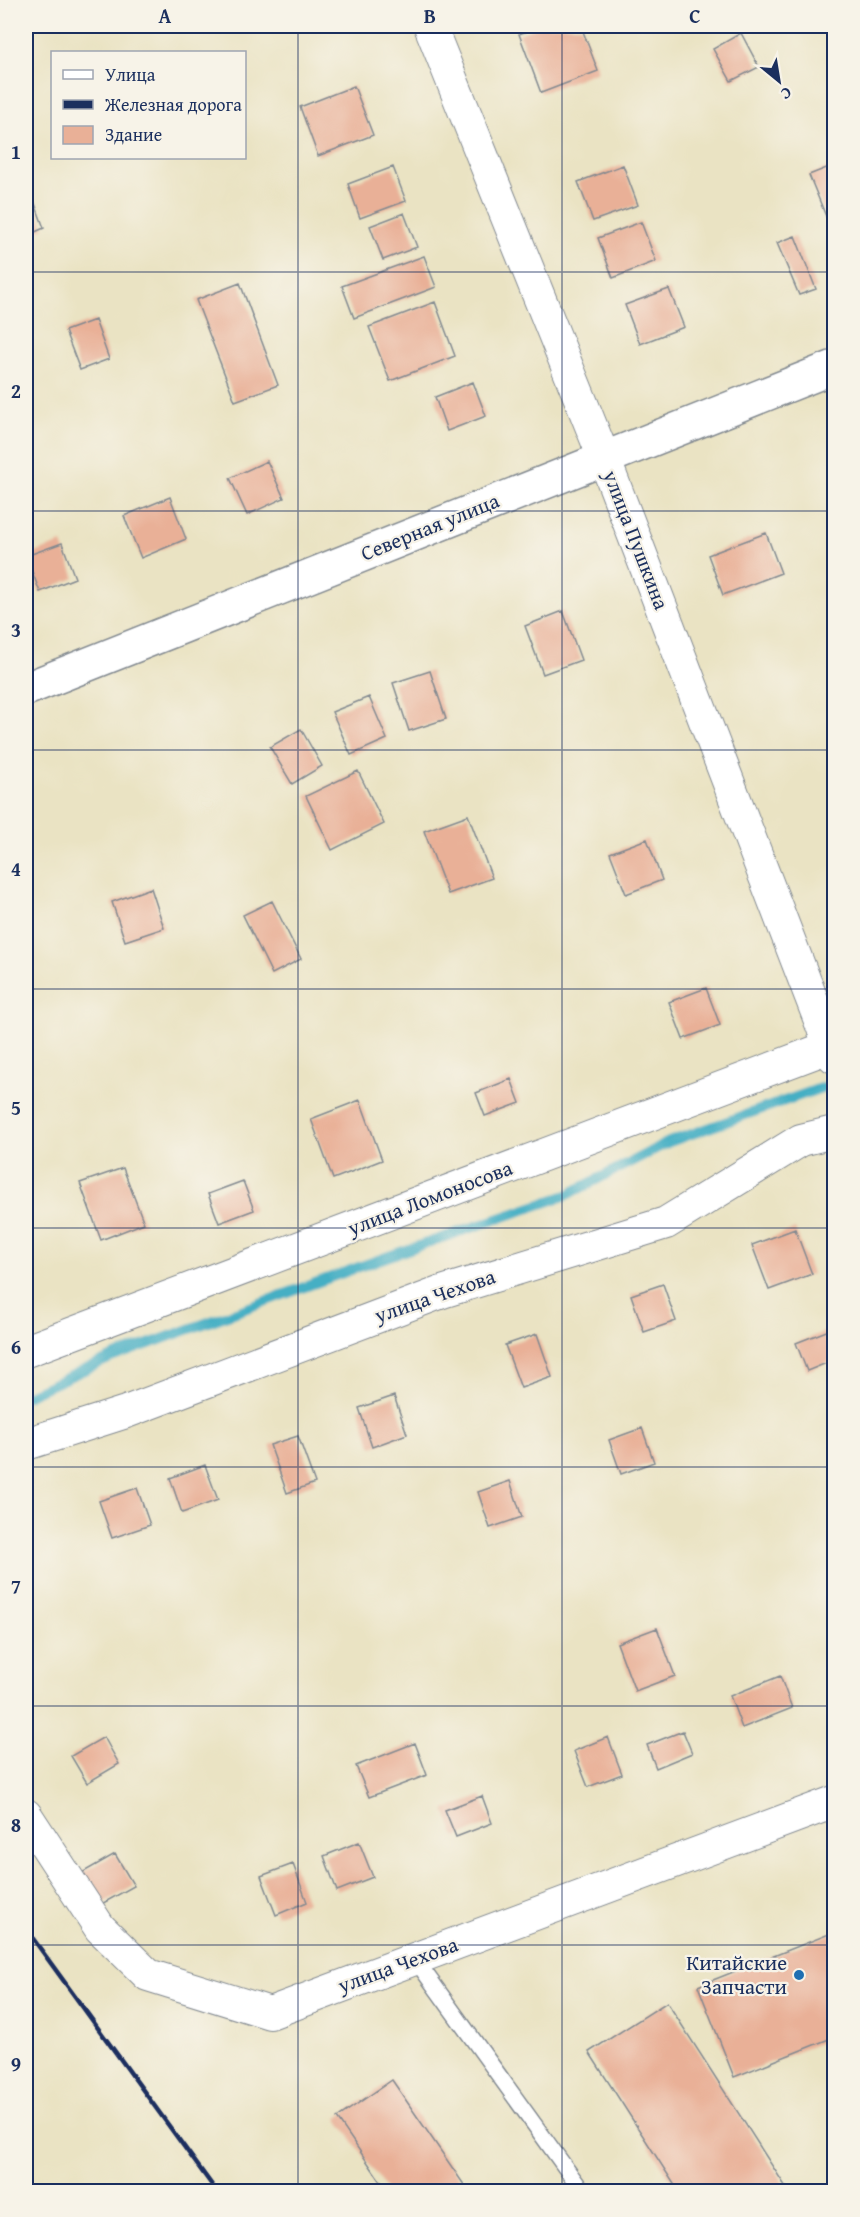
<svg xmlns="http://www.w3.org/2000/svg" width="860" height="2217" font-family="'Gentium Book Plus',serif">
	<rect width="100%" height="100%" fill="#f7f3e8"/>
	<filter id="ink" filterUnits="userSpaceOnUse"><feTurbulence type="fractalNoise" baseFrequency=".0167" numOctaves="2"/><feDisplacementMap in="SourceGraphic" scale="12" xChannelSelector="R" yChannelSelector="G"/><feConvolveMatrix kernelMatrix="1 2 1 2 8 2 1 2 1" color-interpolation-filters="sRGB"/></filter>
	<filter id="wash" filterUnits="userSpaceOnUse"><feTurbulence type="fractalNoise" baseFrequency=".008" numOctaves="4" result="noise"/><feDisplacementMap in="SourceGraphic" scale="24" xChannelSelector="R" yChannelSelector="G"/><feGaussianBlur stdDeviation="1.35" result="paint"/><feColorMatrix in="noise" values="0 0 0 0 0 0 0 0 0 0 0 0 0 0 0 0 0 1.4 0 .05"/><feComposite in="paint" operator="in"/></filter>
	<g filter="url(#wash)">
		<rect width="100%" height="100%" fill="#eae3c3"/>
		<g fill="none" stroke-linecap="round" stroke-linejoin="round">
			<path stroke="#45afc4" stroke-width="10" d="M26,1396l87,-39 276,-101 178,-61 102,-53 155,-55"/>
		</g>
		<g id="blocks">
			<path fill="#e9b097" d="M541,26h40l17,45 -57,22 -22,-59z
				M741,33l18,34 -28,14 -18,-32z
				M354,86l19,49 -55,21 -18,-49z
				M623,165l15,40 -45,16 -15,-39z
				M834,165v59l-4,2 -21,-51z
				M393,167l13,34 -46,17 -12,-34z
				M26,179l18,49 -18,8z
				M404,213l13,34 -34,13 -13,-34z
				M641,222l15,39 -43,17 -15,-40z
				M795,236l21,53 -17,6 -22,-52z
				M424,256l12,31 -82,31 -12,-32z
				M240,283l38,102 -43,16 -39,-101z
				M669,289l15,38 -44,17 -15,-39z
				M435,302l20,54 -65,25 -21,-54z
				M95,320l14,39 -29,11 -15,-39z
				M473,382l13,34 -39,15 -12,-34z
				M267,461l17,37 -37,17 -17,-37z
				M170,497l16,42 -45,19 -17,-42z
				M766,533l15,40 -58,22 -15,-40z
				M62,543l13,35 -35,14 -14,-36z
				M563,611l18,49 -38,14 -18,-48z
				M430,671l16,48 -37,12 -16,-48z
				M369,697l18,42 -36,16 -19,-43z
				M301,729l21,37 -30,18 -22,-37z
				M358,771l26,53 -52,26 -26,-54z
				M468,815l24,63 -44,16 -24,-63z
				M647,839l15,41 -36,14 -16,-41z
				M151,888l13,40 -39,13 -13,-39z
				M272,901l29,58 -29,15 -29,-59z
				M706,988l14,37 -37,14 -14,-37z
				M511,1079l9,24 -35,13 -9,-23z
				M360,1100l22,60 -49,19 -22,-60z
				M123,1168l21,55 -43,17 -21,-57z
				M243,1181l11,29 -35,13 -11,-29z
				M795,1229l17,45 -43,16 -17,-45z
				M663,1284l13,37 -32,11 -13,-37z
				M834,1328v32l-27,11 -11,-28z
				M537,1334l15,43 -31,11 -16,-43z
				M394,1396l13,38 -35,13 -13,-39z
				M642,1428l12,34 -33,12 -12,-34z
				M298,1436l17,47 -28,10 -17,-48z
				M205,1465l13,35 -36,13 -12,-35z
				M510,1481l12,36 -32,11 -12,-36z
				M137,1488l13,37 -38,13 -13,-37z
				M657,1628l18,48 -40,15 -18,-48z
				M780,1676l12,32 -50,20 -12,-32z
				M683,1731l9,22 -36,15 -9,-23z
				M104,1737l15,27 -32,19 -16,-27z
				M608,1737l14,37 -34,13 -14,-36z
				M415,1743l12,32 -58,22 -13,-31z
				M482,1796l10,27 -36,14 -11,-27z
				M359,1842l14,35 -36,14 -13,-35z
				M115,1854l19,32 -36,20 -18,-32z
				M293,1864l14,38 -31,13 -15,-39z
				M834,1932v105l-100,40 -36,-91z
				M667,2002l122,190h-110l-90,-140z
				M392,2080l77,112h-81l-51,-74z"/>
		</g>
	</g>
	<g filter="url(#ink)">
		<use href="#blocks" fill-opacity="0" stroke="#828990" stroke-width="1.5"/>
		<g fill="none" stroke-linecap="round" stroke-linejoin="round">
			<g stroke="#828990" stroke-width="18">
				<path id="service" d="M415,1959l168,233"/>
			</g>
			<g stroke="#828990" stroke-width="34">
				<path id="minor" d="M430,26l174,432 230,599
					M26,1351l808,-306
					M26,1444l100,-32 316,-120 224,-69 135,-83 33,-8
					M26,1815l74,113 48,47 122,38 564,-211"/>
			</g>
			<g stroke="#828990" stroke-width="36">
				<path id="secondary" d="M26,689l808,-322"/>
			</g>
			<use href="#service" stroke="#fff" stroke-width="15"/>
			<use href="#minor" stroke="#fff" stroke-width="32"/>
			<use href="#secondary" stroke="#fff" stroke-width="33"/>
			<path stroke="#1b2f5e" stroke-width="4.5" d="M26,1929l191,263"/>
		</g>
	</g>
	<path fill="none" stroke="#1b2f5e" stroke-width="1.5" stroke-opacity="0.55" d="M298,26v2166M562,26v2166M26,272h808M26,511h808M26,750h808M26,989h808M26,1228h808M26,1467h808M26,1706h808M26,1945h808"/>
	<circle fill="#1f6fb2" stroke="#f7f3e8" stroke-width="2" cx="799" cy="1975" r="6"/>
	<g text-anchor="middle" stroke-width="4.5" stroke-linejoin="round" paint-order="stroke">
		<g font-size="21" fill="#1b2f5e" stroke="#f7f3e8">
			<text transform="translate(430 527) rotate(-22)" y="7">Северная улица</text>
			<text transform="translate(636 540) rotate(69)" y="7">улица Пушкина</text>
			<text transform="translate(430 1198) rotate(-21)" y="7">улица Ломоносова</text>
			<text transform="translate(435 1296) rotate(-19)" y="7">улица Чехова</text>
			<text transform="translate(398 1965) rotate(-20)" y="7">улица Чехова</text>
		</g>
		<g font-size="21" fill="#1b2f5e" stroke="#f7f3e8" text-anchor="end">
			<text x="787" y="1970">Китайские<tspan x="787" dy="24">Запчасти</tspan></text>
		</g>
	</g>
	<rect width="860" height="2217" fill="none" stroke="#f7f3e8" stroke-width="66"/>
	<rect x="51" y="51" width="195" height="108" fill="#f7f3e8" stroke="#9fa5b1" stroke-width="1.5"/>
	<rect x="63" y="70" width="30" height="9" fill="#ffffff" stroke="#9fa5b1" stroke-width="1.5"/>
	<text x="105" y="81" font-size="18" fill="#1b2f5e">Улица</text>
	<rect x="63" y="100" width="30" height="9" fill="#1b2f5e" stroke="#9fa5b1" stroke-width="1.5"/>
	<text x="105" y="111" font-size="18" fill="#1b2f5e">Железная дорога</text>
	<rect x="63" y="126" width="30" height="18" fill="#e9b097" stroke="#9fa5b1" stroke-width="1.5"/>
	<text x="105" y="141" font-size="18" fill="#1b2f5e">Здание</text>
	<g transform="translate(779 81) rotate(150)" stroke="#f7f3e8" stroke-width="4.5" paint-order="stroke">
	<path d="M0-4.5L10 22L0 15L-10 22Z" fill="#1b2f5e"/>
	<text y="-9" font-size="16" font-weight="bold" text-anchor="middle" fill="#1b2f5e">С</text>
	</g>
	<rect x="33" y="33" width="794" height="2151" fill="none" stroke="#1b2f5e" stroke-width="2"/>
	<g font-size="20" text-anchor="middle" font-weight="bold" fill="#1b2f5e">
		<text x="165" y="23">A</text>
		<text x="430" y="23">B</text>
		<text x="695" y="23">C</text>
		<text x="16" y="159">1</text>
		<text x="16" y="398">2</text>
		<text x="16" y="637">3</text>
		<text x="16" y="876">4</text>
		<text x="16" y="1115">5</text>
		<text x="16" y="1354">6</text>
		<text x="16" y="1593">7</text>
		<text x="16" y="1832">8</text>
		<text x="16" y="2071">9</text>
	</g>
</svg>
